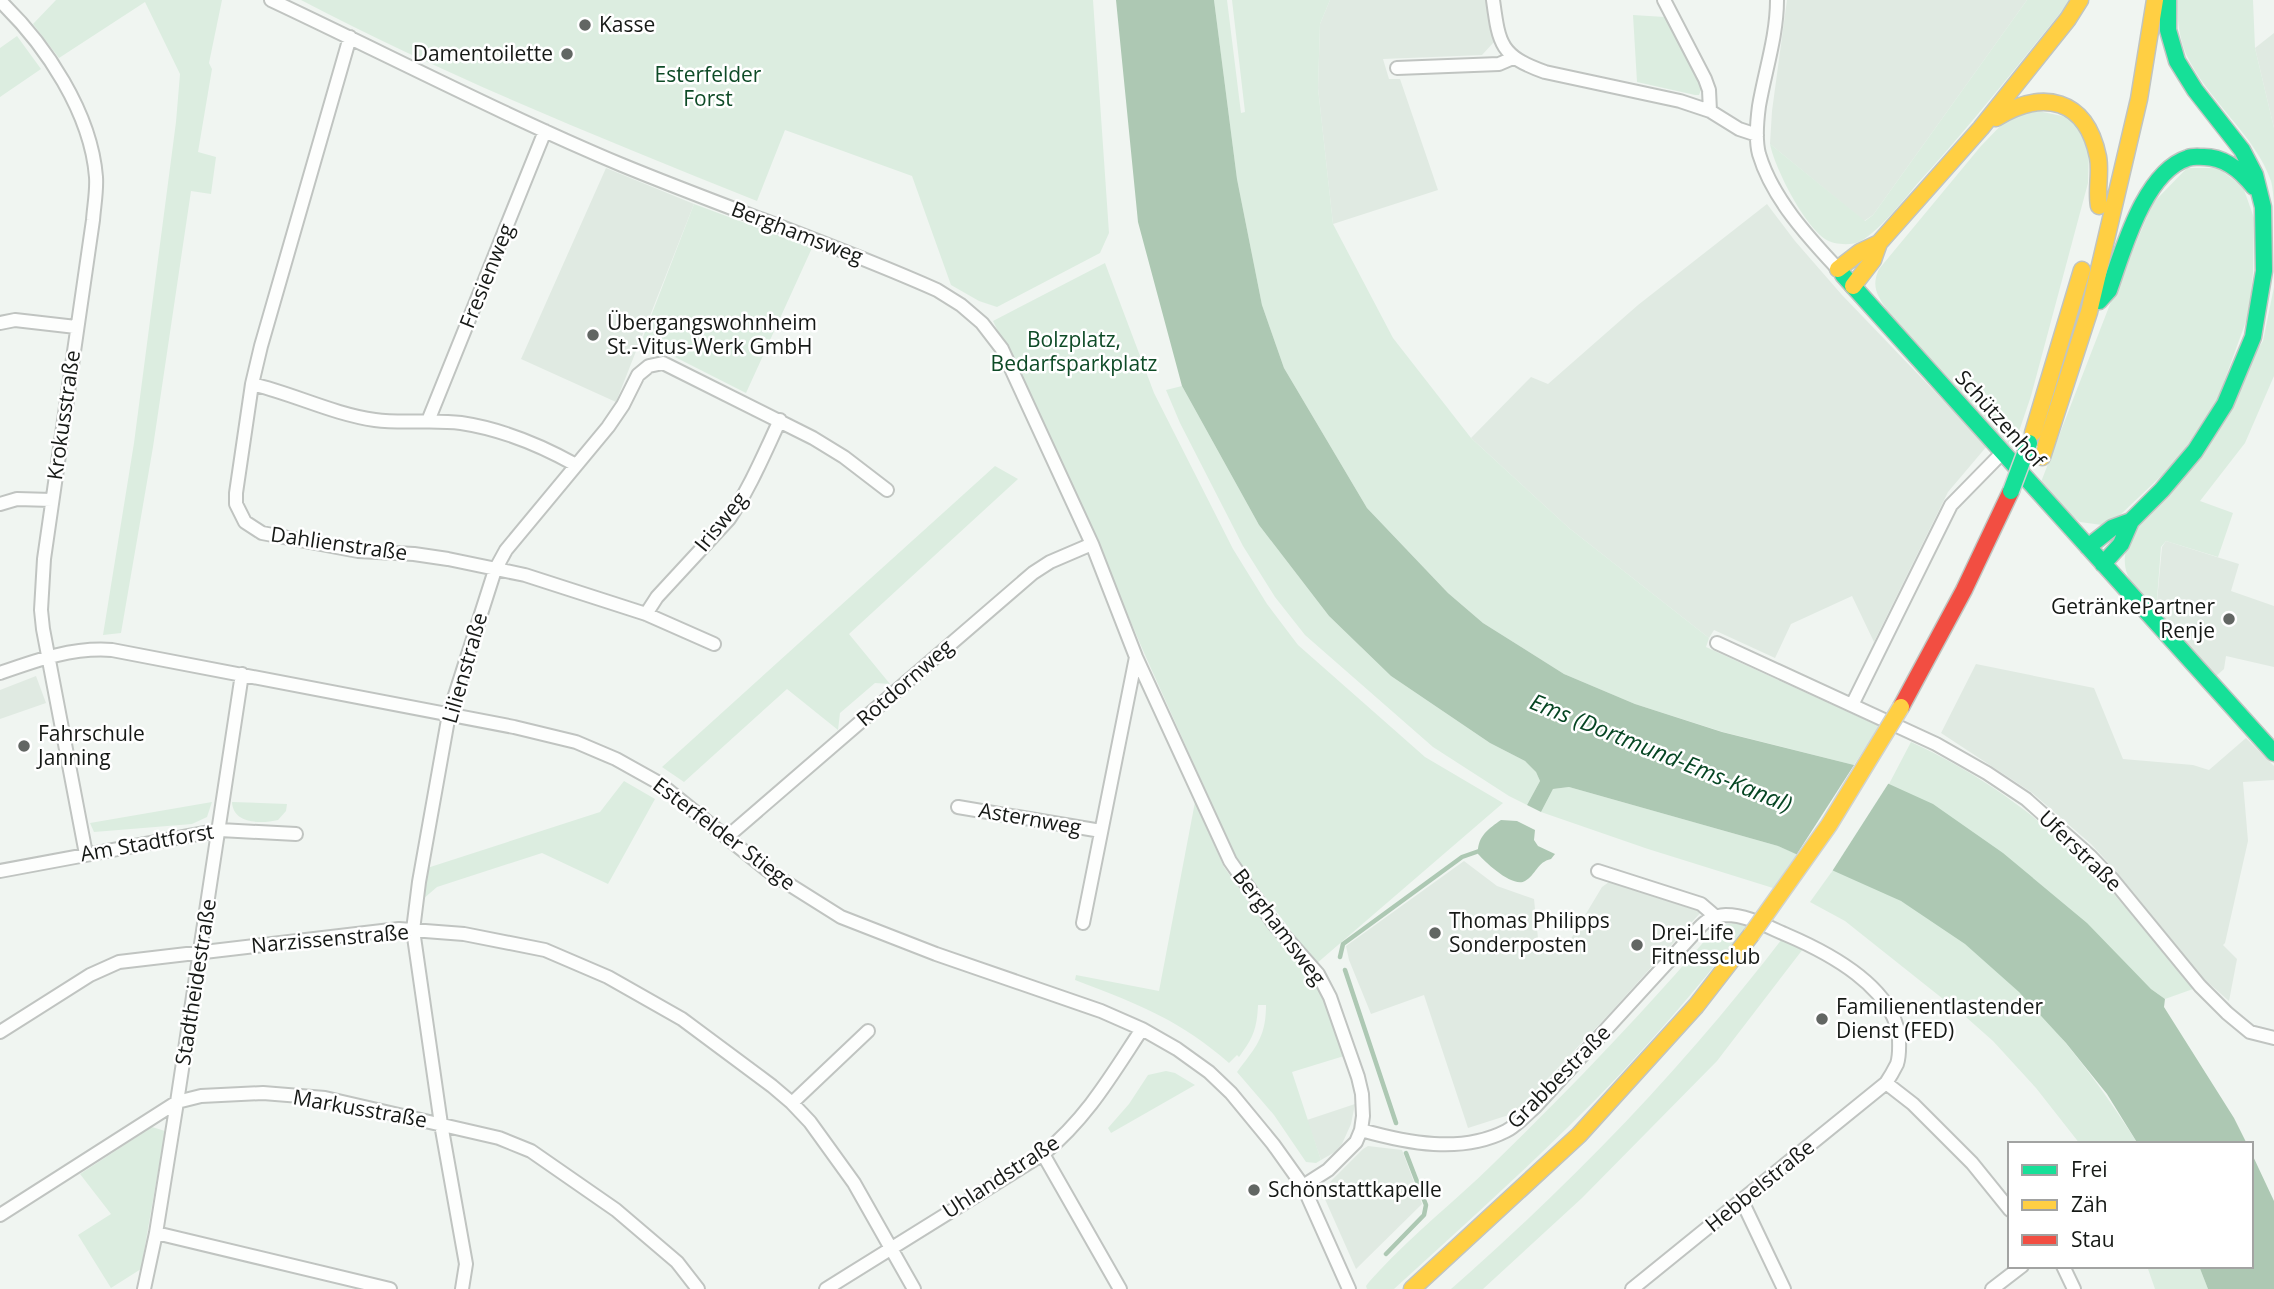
<svg xmlns="http://www.w3.org/2000/svg" width="2274" height="1289" font-family="'Open Sans',sans-serif">
	<rect width="100%" height="100%" fill="#f0f5f1"/>
	<path fill="#e0eae2" d="M1330,0h156l8,42 -12,13 -99,4 6,20h11l38,111 -105,34 -15,-136 2,-64z
		M1787,0h240l-154,215 -9,6 -94,-77 2,-33z
		M2274,33v95l-19,-80z
		M606,168l88,36 -78,198 -95,-43z
		M1767,204l28,37 47,54 145,151 -39,46 -74,150 -22,-46 -61,28 -16,34 -61,-28 -5,8 -140,-110 -98,-90 60,-61 17,7 90,-79z
		M2166,541l73,23 -8,27 43,15v61l-48,-11 -2,13 -9,8 -59,-65 6,-65z
		M1976,664l118,24 29,71 70,6 16,5 37,-32 28,28v14l-31,2 5,59 -23,102 -2,2 14,14 -8,42 -26,-23 -88,-108 -24,-26 -60,-52 -90,-59z
		M36,676l10,27 -46,16v-29z
		M1464,861l33,25 37,13 5,49 30,-6 33,-55 7,-5 92,30 -90,100 -96,101 -47,15 -44,-133 -53,19 -22,-54 -3,-14z
		M1355,1104l-4,20 -9,20 -7,8 -14,8 -14,-40z
		M1368,1146l34,4 20,54 -66,65 -32,-72 1,-7 7,-10 31,-31z"/>
	<path fill="#dcede0" d="M56,0h166l-13,63 3,6 -14,83 18,5 -5,37 -20,-3 -38,256 -32,186 -18,2 31,-192 42,-321 4,-48 -35,-72 -86,56 -26,-34z
		M301,0h792l16,233 -9,20 -103,54 -18,-6 -28,-16 -39,-109 -127,-46 -28,71c-154,-62 -309,-124 -456,-201z
		M1214,0h13l14,113 4,-1 -13,-112h98l-10,24 -2,64 15,136 60,114 78,100 98,90 140,110 -3,9 173,79 -25,39 -131,-33 -88,-28 -71,-30 -81,-51 -35,-30 -81,-85 -83,-140 -22,-63 -25,-126z
		M2027,0h44c-51,62 -100,125 -154,184 -14,17 -37,46 -56,57 -9,5 -27,4 -36,-2 -21,-14 -50,-70 -55,-95l95,77 8,-6z
		M2177,0h76l2,48 19,80v75c-1,-7 -1,-15 -3,-22 -15,-45 -64,-81 -85,-127 -7,-16 -9,-37 -9,-54z
		M1633,15l32,2 37,70 -3,8h-4l-58,-13z
		M17,36l24,33 -41,28v-49z
		M2033,110l39,8 17,33 -1,32 -57,213 -18,53 -126,-139c-10,-15 -16,-24 -8,-41l102,-123 26,-27z
		M2187,168h31l25,19 11,31 -1,55 -4,40 -32,88 -41,61 -57,54 -17,9 -22,-3 -9,-7 -30,-33 71,-183 41,-96z
		M694,204l118,44 -66,145 -79,-40 -8,-1 -9,1 -7,-16z
		M1105,263l49,130 79,156 34,55 31,41 127,112 78,46 -187,161 -80,-106 -91,-203 -76,-177 -76,-157z
		M2274,287v89l-29,67 -45,58 33,12 -15,44 -52,-16 -5,6 -5,65c-20,-24 -39,-36 -28,-70l135,-201z
		M1182,386l77,139 70,91 62,60 99,67 35,18 11,11 4,9 -13,24 -18,-9 -76,-49 -128,-112 -30,-38 -32,-51 -63,-123 -14,-33z
		M995,466l23,13 -169,155 41,50 -15,-1 -35,30 -2,17 -51,-41 -103,93 -22,-15z
		M1911,742c74,34 138,81 193,141 31,34 59,71 89,106l-28,10 -14,-10 -30,-29 -232,-176z
		M624,781l31,18 -47,85 -66,-31 -105,34 -21,18 5,-35 179,-58z
		M1569,787l209,59 19,8 -24,34 -125,-39 -107,-37 12,-23z
		M212,802l-5,15 -15,7 -98,8 -4,-9z
		M232,802l55,2 -1,7 -8,9c-17,4 -45,4 -46,-18z
		M1195,802l29,65 45,63 40,47 12,16 23,63 -52,16 29,88 -5,3 -10,-1 -32,-47 -37,-43c19,-25 29,-35 29,-67h-8c-1,24 -5,33 -19,52l-2,-2 -8,8c-50,-44 -94,-60 -154,-83l1,-5 83,16z
		M1833,870c22,10 47,19 68,31 100,55 177,148 237,243h-58l-44,-56 -43,-47 -26,-23 -122,-97 -35,-19z
		M1733,923l13,3c-55,71 -115,140 -180,203 -56,55 -114,107 -172,160h-27l-1,-3 3,-4c38,-43 83,-78 124,-118 77,-75 151,-152 221,-234l10,-5z
		M1782,939l21,10 -86,112 -135,137 -99,91h-32c122,-107 233,-222 331,-350z
		M1166,1071l9,2 20,12 -84,48 -3,-5 21,-24 19,-29z
		M152,1127l13,4 -24,138 -30,19 -33,-53 33,-21 -31,-40z
		M2147,1266h52l9,23h-53z"/>
	<path fill="#adc8b3" d="M1116,0h98l23,179 25,126 22,63 83,140 81,85 35,30 81,51 71,30 87,28 132,33 35,19 44,20 70,49 84,70 64,66 14,10 -1,8 70,111 13,26h-109l-31,-50 -41,-51 -47,-51 -54,-48 -64,-43 -123,-55 -209,-59 -16,2 -12,23 -14,-7 13,-24 -4,-9 -11,-11 -35,-18 -99,-67 -62,-60 -70,-91 -77,-139 -44,-164z
		M1501,820l16,1 18,9 -1,10 4,6 17,8 -4,5c-14,3 -15,16 -26,22 -12,7 -39,-18 -47,-27 -1,-17 10,-25 23,-34z
		M2251,1152l23,49v88h-66l-9,-23h52z"/>
	<path fill="#f0f5f1" d="M1856,762l34,19 -59,92 -36,-16z"/>
	<g fill="none" stroke-linecap="round" stroke-linejoin="round">
		<path stroke="#adc8b3" stroke-width="4.5" d="M1340,957l3,-13 119,-87 20,-7
			M1345,970l51,153
			M1386,1254l38,-39 2,-10 -20,-52"/>
		<g stroke="#c0c4c1" stroke-width="16">
			<path id="street" d="M271,0c117,55 232,115 351,165 104,43 212,79 315,125l24,15 21,18 20,26 90,195 44,113 94,204 44,63 44,50 12,23 28,80 4,17 1,22 -2,14 -5,12 -28,28 -25,16
				M1493,0c6,44 7,56 52,72l135,29 30,10 29,18 18,6
				M1664,0l41,79 4,11 1,21
				M1777,0c0,36 -12,71 -18,106 -2,15 -4,33 0,48 13,44 49,83 79,115
				M0,1c46,44 91,112 96,176 1,14 -2,29 -3,43l-49,339 -3,51 2,19 43,225
				M350,37l-89,309 -9,38 -16,109v11l9,18 17,11 96,18 56,3 34,5 77,16 121,39 68,30
				M1397,68l102,-4 14,-6
				M0,323l15,-3 61,7
				M252,384c42,10 81,30 123,36 29,4 58,-1 86,3 40,6 81,23 115,42
				M428,421l117,-290
				M0,504l17,-5 35,1
				M646,614l11,-17 72,-78c21,-31 35,-65 51,-99
				M1717,643l219,101 51,29 39,26 64,57 23,24 87,106 27,27 23,19 24,6
				M0,673c37,-13 73,-26 112,-23l402,77 62,15 40,17 43,24 112,90 70,44 95,37 165,57 41,18 35,20 32,23 22,21 42,51 30,42 46,103
				M1852,705l99,-200 51,-52
				M958,807l143,24
				M727,837l306,-264 17,-11 42,-18
				M0,871l220,-41 76,4
				M1598,871l103,33 14,12
				M1083,923l53,-266
				M0,1032l90,-57 29,-13 280,-33 65,5 81,16 63,27 74,42 90,67 20,17 18,19 44,61 60,106
				M1886,1083l27,21 59,59 38,47
				M792,1103l76,-72
				M1361,1130c46,13 100,24 145,1 10,-5 20,-16 29,-24l163,-178c8,-9 15,-13 28,-14 21,0 42,12 61,20 42,18 106,52 112,102 0,9 1,18 -2,27 -3,6 -7,13 -11,19l-254,206
				M1043,1154l77,135
				M1742,1201l42,88
				M0,1215l177,-113 24,-6 62,-3 62,5 174,40 32,13 85,59 61,52 21,27
				M156,1233l234,56
				M2063,1266l11,23
				M144,1289l12,-56 21,-131 65,-428
				M462,1289l4,-25 -25,-140 -28,-194 6,-48 30,-168 46,-144 11,-20 102,-123 15,-22 15,-30 11,-9 14,-3 150,75 31,19 43,33
				M826,1289l217,-135c44,-36 68,-78 99,-125
				M1992,1289l30,-23"/>
		</g>
		<g stroke="#c0c4c1" stroke-width="19">
			<path id="fast" d="M1843,275l431,478
				M2099,301l10,-11c14,-39 35,-118 79,-132 5,-2 11,-1 16,-1 21,0 38,15 50,30
				M2088,547l24,-19 19,-7
				M2103,564l18,-20 10,-23 31,-31 33,-39 30,-47 28,-67 11,-66 -1,-64 -8,-32 -13,-25 -47,-60 -18,-29 -9,-31v-30"/>
		</g>
		<g stroke="#c0c4c1" stroke-width="19">
			<path id="slow" d="M1996,118c47,-29 90,-20 102,39 3,16 -2,33 1,49
				M1838,269l22,-17 19,-9 102,-115 87,-109 12,-19
				M1853,286l20,-26 6,-17
				M2033,433l49,-163
				M2042,457l47,-145 50,-213 16,-99
				M1412,1289l167,-154 117,-129 55,-71"/>
		</g>
		<g stroke="#c0c4c1" stroke-width="19">
			<path id="jam" d="M1901,707l63,-117 47,-99"/>
		</g>
		<use href="#street" stroke="#fdfefd" stroke-width="12"/>
		<use href="#fast" stroke="#16e098" stroke-width="16"/>
		<use href="#slow" stroke="#ffcf43" stroke-width="16"/>
		<use href="#jam" stroke="#f24e42" stroke-width="16"/>
		<g stroke="#cfd2d0" stroke-width="19" stroke-linecap="butt">
			<path id="fast-bridge" d="M2011,491l18,-48"/>
		</g>
		<g stroke="#cfd2d0" stroke-width="19" stroke-linecap="butt">
			<path id="slow-bridge" d="M1751,935l78,-110 72,-118"/>
		</g>
		<use href="#fast-bridge" stroke="#16e098" stroke-width="16"/>
		<use href="#slow-bridge" stroke="#ffcf43" stroke-width="16"/>
	</g>
	<g fill="#626663" stroke="#fff" stroke-width="2.5">
		<circle cx="585" cy="25" r="7"/>
		<circle cx="567" cy="54" r="7"/>
		<circle cx="593" cy="335" r="7"/>
		<circle cx="2229" cy="619" r="7"/>
		<circle cx="24" cy="746" r="7"/>
		<circle cx="1435" cy="933" r="7"/>
		<circle cx="1637" cy="945" r="7"/>
		<circle cx="1822" cy="1019" r="7"/>
		<circle cx="1254" cy="1190" r="7"/>
	</g>
	<g text-anchor="middle" stroke-width="5" stroke-linejoin="round" paint-order="stroke">
		<g font-size="21" fill="#161916" stroke="#fff" text-anchor="start">
			<text x="599" y="32">Kasse</text>
			<text x="553" y="61" text-anchor="end">Damentoilette</text>
			<text x="607" y="330">Übergangswohnheim<tspan x="607" dy="24">St.-Vitus-Werk GmbH</tspan></text>
			<text x="2215" y="614" text-anchor="end">GetränkePartner<tspan x="2215" dy="24">Renje</tspan></text>
			<text x="38" y="741">Fahrschule<tspan x="38" dy="24">Janning</tspan></text>
			<text x="1449" y="928">Thomas Philipps<tspan x="1449" dy="24">Sonderposten</tspan></text>
			<text x="1651" y="940">Drei-Life<tspan x="1651" dy="24">Fitnessclub</tspan></text>
			<text x="1836" y="1014">Familienentlastender<tspan x="1836" dy="24">Dienst (FED)</tspan></text>
			<text x="1268" y="1197">Schönstattkapelle</text>
		</g>
		<g font-size="21" fill="#0e4b27" stroke="#fff">
			<text x="708" y="82">Esterfelder<tspan x="708" dy="24">Forst</tspan></text>
			<text x="1074" y="347">Bolzplatz,<tspan x="1074" dy="24">Bedarfsparkplatz</tspan></text>
		</g>
		<g font-size="21" fill="#161916" stroke="#fff">
			<text transform="translate(797 233) rotate(21)" y="7">Berghamsweg</text>
			<text transform="translate(487 276) rotate(-68)" y="7">Fresienweg</text>
			<text transform="translate(64 415) rotate(-82)" y="7">Krokusstraße</text>
			<text transform="translate(2000 419) rotate(48)" y="7">Schützenhof</text>
			<text transform="translate(721 522) rotate(-51)" y="7">Irisweg</text>
			<text transform="translate(339 544) rotate(8)" y="7">Dahlienstraße</text>
			<text transform="translate(465 668) rotate(-74)" y="7">Lilienstraße</text>
			<text transform="translate(905 683) rotate(-41)" y="7">Rotdornweg</text>
			<text transform="translate(1030 819) rotate(10)" y="7">Asternweg</text>
			<text transform="translate(724 834) rotate(37)" y="7">Esterfelder Stiege</text>
			<text transform="translate(147 843) rotate(-10)" y="7">Am Stadtforst</text>
			<text transform="translate(2080 851) rotate(44)" y="7">Uferstraße</text>
			<text transform="translate(1279 927) rotate(53)" y="7">Berghamsweg</text>
			<text transform="translate(330 939) rotate(-5)" y="7">Narzissenstraße</text>
			<text transform="translate(196 982) rotate(-81)" y="7">Stadtheidestraße</text>
			<text transform="translate(1559 1077) rotate(-45)" y="7">Grabbestraße</text>
			<text transform="translate(360 1109) rotate(10)" y="7">Markusstraße</text>
			<text transform="translate(1001 1177) rotate(-33)" y="7">Uhlandstraße</text>
			<text transform="translate(1760 1186) rotate(-39)" y="7">Hebbelstraße</text>
		</g>
		<g font-size="23" font-style="italic" fill="#054522" stroke="#fff">
			<text transform="translate(1661 753) rotate(22)" y="8">Ems (Dortmund-Ems-Kanal)</text>
		</g>
	</g>
	<rect x="2008" y="1142" width="245" height="126" fill="#ffffff" stroke="#a2a3a2" stroke-width="2"/>
	<rect x="2022" y="1165" width="35" height="10" fill="#16e098" stroke="#a2a3a2" stroke-width="2"/>
	<text x="2071" y="1177" font-size="21" fill="#161916">Frei</text>
	<rect x="2022" y="1200" width="35" height="10" fill="#ffcf43" stroke="#a2a3a2" stroke-width="2"/>
	<text x="2071" y="1212" font-size="21" fill="#161916">Zäh</text>
	<rect x="2022" y="1235" width="35" height="10" fill="#f24e42" stroke="#a2a3a2" stroke-width="2"/>
	<text x="2071" y="1247" font-size="21" fill="#161916">Stau</text>
</svg>
